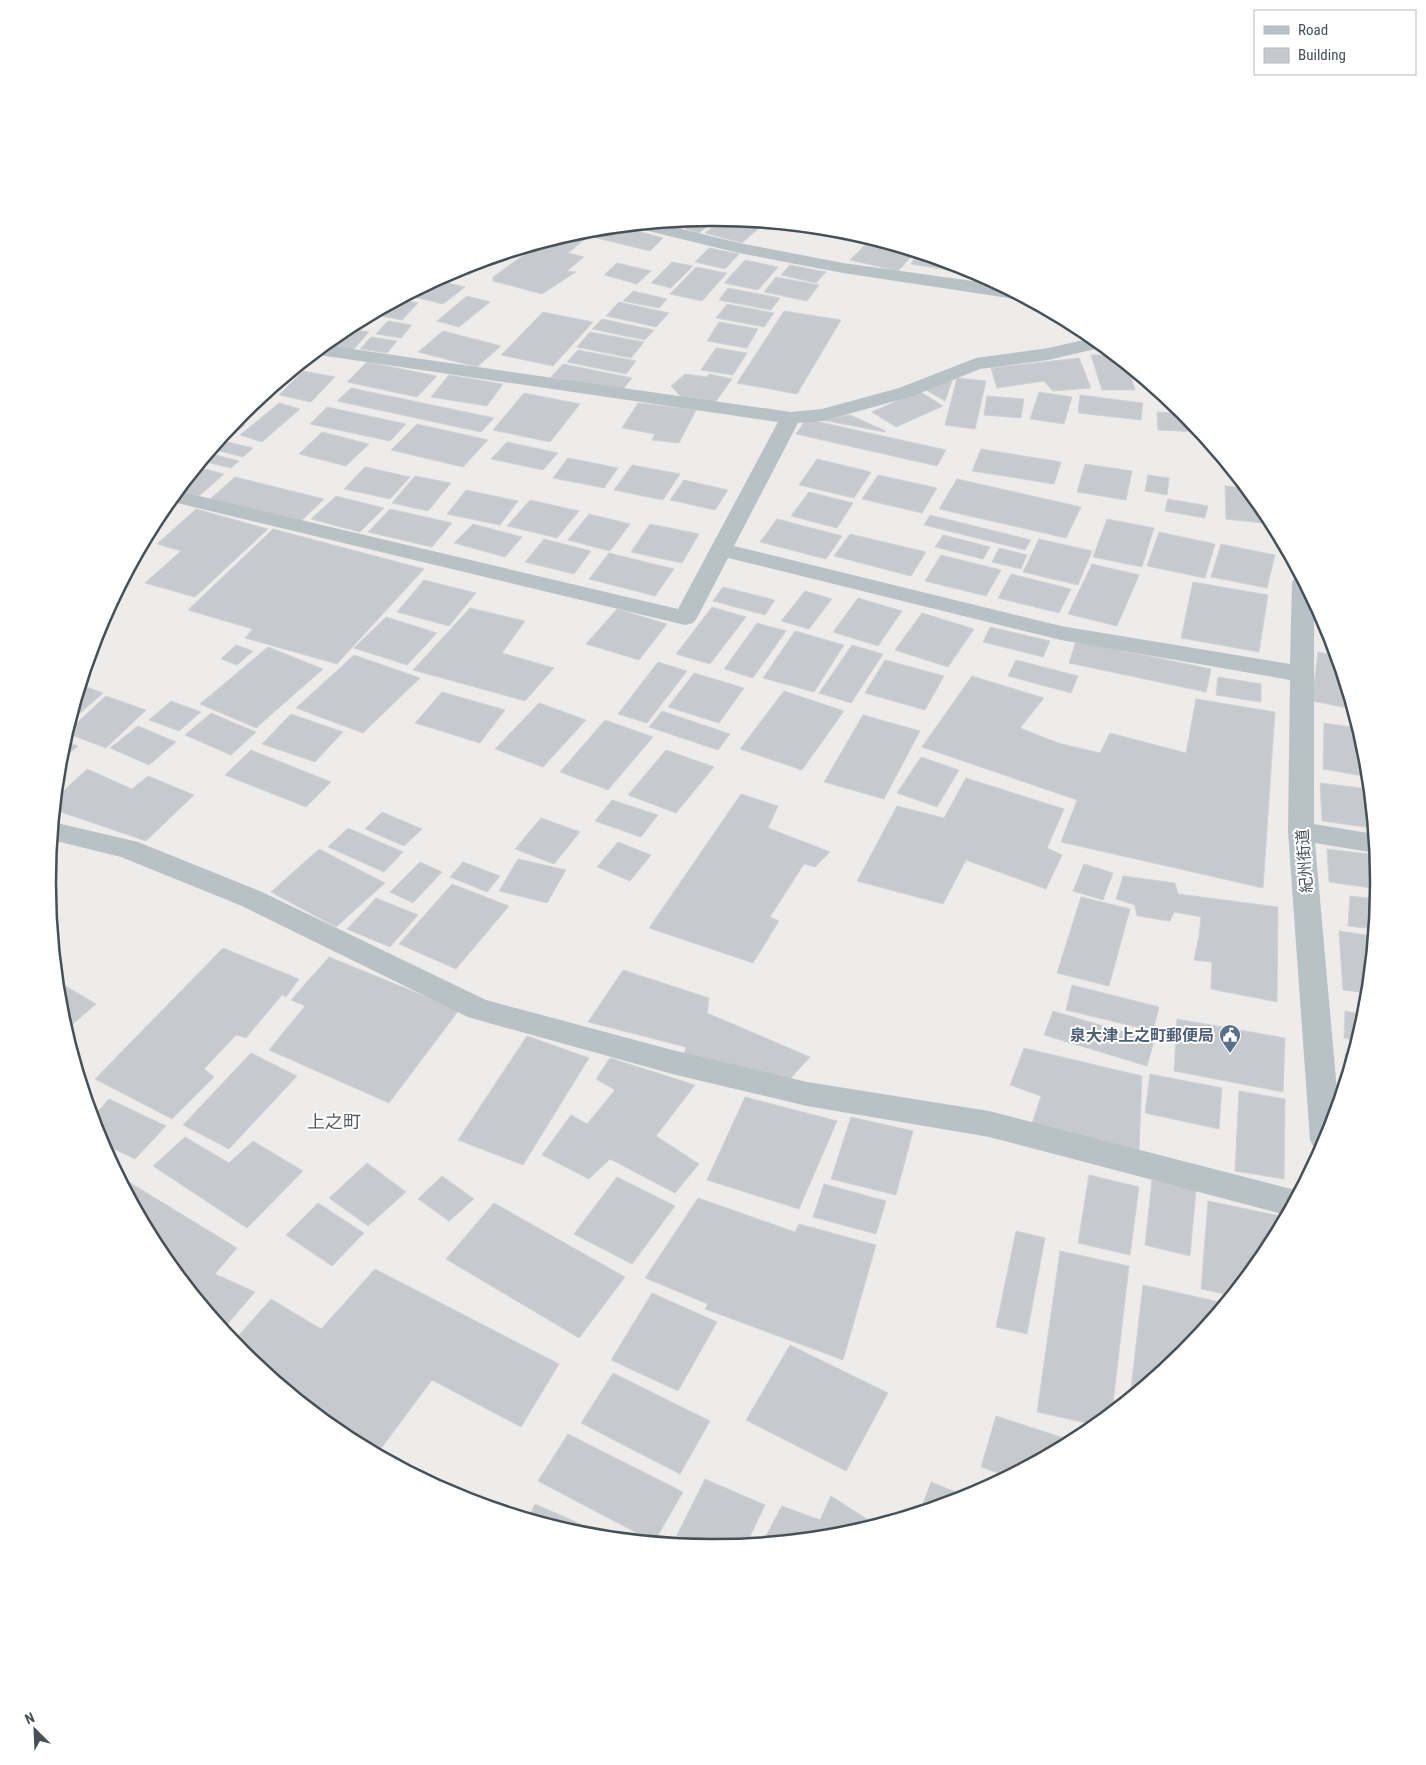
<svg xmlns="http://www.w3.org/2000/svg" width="1426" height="1765" font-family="'Roboto Condensed','Noto Sans JP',sans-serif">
	<rect width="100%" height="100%" fill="#eeebeb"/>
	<path fill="#c6c9ce" stroke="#d0d2d6" d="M699,218l14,-1 5,1 -19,15 -14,-4z
		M724,218l42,4 -24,21 -37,-10z
		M694,219l-12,10 -26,-6z
		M619,226l44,12 -13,13 -61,-15 -21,17 16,4 -17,14 9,1 -34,22 -49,-13v-4l47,-34 43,-13z
		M865,245l47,11 -14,15 -48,-11z
		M709,248l30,6 -14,15 -30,-7z
		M918,252l39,13 -3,6 -43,-7z
		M497,256l-28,19 -15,-5 5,-2z
		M745,260l33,7 -20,23 -34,-7z
		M672,262l21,4 -22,22 -20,-5z
		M617,263l34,8 -14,13 -33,-9z
		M790,265l36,7 -10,11 -35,-8z
		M696,267l31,6 -25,28 -32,-7z
		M982,275l21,12 -25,-4z
		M776,277l43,8 -12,16 -43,-9z
		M436,280l29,7 -22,17 -33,-8z
		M728,288l52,10 -9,12 -52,-10z
		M633,291l34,8 -8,9 -36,-7z
		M467,296l23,6 -31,25 -22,-6z
		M399,299l19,4 -16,17 -31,-6z
		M619,302l50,11 -13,14 -50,-11z
		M727,304l47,9 -10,14 -48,-9z
		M784,311l57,9 -44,74 -60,-11z
		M543,312l50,10 -40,44 -52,-11z
		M602,319l52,11 -9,10 -53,-11z
		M388,321l24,4 -11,13 -25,-4z
		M719,322l39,7 -11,19 -40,-7z
		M345,328l24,4 -17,19 -29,-5z
		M443,331l58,15 -24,21 -59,-15z
		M590,332l54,10 -13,16 -54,-11z
		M371,337l26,4 -10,12 -27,-4z
		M716,348l31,5 -14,22 -32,-5z
		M578,350l58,11 -10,13 -59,-12z
		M1091,355h24l13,11 7,24h-33z
		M1079,358l12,30 -38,3 -9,-10 -47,7 -6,-20z
		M367,362l70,14 -20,21 -70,-15z
		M563,364l69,14 -11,14 -70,-15z
		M303,371l32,6 -24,25 -32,-7z
		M685,374l22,3 2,-3 23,5 -18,25 -30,-4 -13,-14z
		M449,375l54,9 -16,22 -56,-9z
		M953,378l-8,23 -19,-11z
		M957,378l29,3 -11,48 -30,-4z
		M351,388l143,30 -13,14 -144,-31z
		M919,391l24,15 -47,21 -24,-15z
		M1039,392l33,5 -8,27 -34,-5z
		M524,393l56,11 -30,38 -57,-12z
		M1080,395l63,8 -2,17 -63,-7z
		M987,396l37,3 -3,19 -37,-3z
		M279,403l21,6 -38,33 -22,-7z
		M638,403l58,7 -17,33 -27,-3 3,-6 -33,-6z
		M327,407l79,17 -16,17 -80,-17z
		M1157,412l28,2 15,18 -42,-2z
		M850,415l36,16 -2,1 -62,-12z
		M806,419l140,31 -9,16 -141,-32z
		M234,423l11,2 -20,15 -4,-1z
		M417,424l71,16 -25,27 -72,-17z
		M322,432l47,12 -23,22 -47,-12z
		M219,440l34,8 -10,9 -31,-8z
		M507,442l51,11 -15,17 -52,-11z
		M981,449l80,13 -7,22 -82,-13z
		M208,453l31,8 -8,7 -29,-7z
		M568,458l50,10 -14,20 -51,-10z
		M817,459l54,13 -17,26 -55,-13z
		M1085,464l47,7 -6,29 -49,-8z
		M632,465l48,9 -17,26 -49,-10z
		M197,467l27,7 -25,22 -22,-5z
		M365,467l45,10 -20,22 -46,-10z
		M878,475l59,13 -15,25 -60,-14z
		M1148,475l21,3 -2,17 -22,-4z
		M415,476l36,7 -23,28 -36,-8z
		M235,477l89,22 -24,23 -90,-23z
		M957,479l124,28 -15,31 -127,-29z
		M684,480l44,10 -13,20 -45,-10z
		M1225,486l21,2 20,25 6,11 -46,-5z
		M466,490l52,11 -18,24 -53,-11z
		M809,492l44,11 -16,25 -46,-12z
		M336,496l48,12 -24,24 -49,-13z
		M1168,499l40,7 -3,12 -40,-7z
		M530,500l49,11 -22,27 -50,-12z
		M196,509l72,20 -73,68 -50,-14 36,-32 -24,-7z
		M390,509l62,14 -20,24 -64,-15z
		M589,514l41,10 -20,27 -42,-11z
		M930,515l101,25 -6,10 -101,-25z
		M777,519l65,17 -16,23 -66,-17z
		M1107,519l47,9 -12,39 -49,-10z
		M473,524l49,13 -17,20 -51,-14z
		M650,524l49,10 -17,29 -51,-11z
		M273,529l151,40 -87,95 -92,-26 8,-9 -65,-19z
		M1159,532l56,12 -10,34 -58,-12z
		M850,534l76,18 -15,24 -77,-20z
		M943,535l47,12 -7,12 -48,-12z
		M544,539l47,12 -17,23 -49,-12z
		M1039,539l53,12 -14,34 -55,-13z
		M1221,544l54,11 -8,33 -56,-11z
		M999,548l28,7 -6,14 -29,-7z
		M609,553l65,16 -19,27 -66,-17z
		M941,555l60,15 -15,26 -61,-15z
		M1092,564l47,11 -22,51 -49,-12z
		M1011,574l60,15 -12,24 -61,-15z
		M424,580l52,13 -27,33 -52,-14z
		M1193,582l75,13 -9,57 -78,-14z
		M723,587l52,13 -10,15 -52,-14z
		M805,591l27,8 -23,30 -28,-8z
		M858,598l44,13 -24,35 -45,-14z
		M712,607l34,10 -36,47 -34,-10z
		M470,608l55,13 -23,32 52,15 -29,33 -112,-31z
		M617,609l50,15 -28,36 -53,-16z
		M922,613l52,16 -26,38 -53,-17z
		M386,617l51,16 -30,32 -53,-17z
		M757,623l29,8 -33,47 -29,-9z
		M990,627l60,14 -7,16 -60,-15z
		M795,631l49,14 -30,47 -51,-14z
		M1076,641l135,28 -5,23 -137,-29z
		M236,645l17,6 -16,14 -16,-6z
		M852,645l31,9 -32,49 -32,-10z
		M268,647l55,22 -67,59 -56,-24z
		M1318,652l18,4 17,53 -41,-8z
		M354,655l66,23 -57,55 -67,-25z
		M885,660l59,16 -19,34 -60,-17z
		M1016,660l62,16 -7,17 -63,-17z
		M658,662l29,9 -40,52 -29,-9z
		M694,673l50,15 -25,35 -51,-16z
		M972,676l72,22 -24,30 38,15 42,10 10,-20 76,20 10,-54 79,13 -12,176 -202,-46 16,-42 -155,-53z
		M1218,677l43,7v18l-45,-7z
		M81,685l22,8 -33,29z
		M784,691l60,20 -42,59 -62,-21z
		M442,692l63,18 -25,33 -65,-20z
		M106,696l40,14 -40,38 -40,-15z
		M171,701l30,11 -22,19 -30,-11z
		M539,703l47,17 -43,47 -48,-18z
		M662,711l68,23 -12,16 -69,-23z
		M211,713l45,19 -25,23 -46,-20z
		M291,714l52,18 -28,30 -53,-18z
		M863,715l57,16 -36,68 -60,-17z
		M605,720l48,17 -45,53 -48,-18z
		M1324,723l34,5 8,25 2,24 -45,-8z
		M138,726l38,16 -27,23 -39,-17z
		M64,741l14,5 -19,16 1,-10z
		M251,750l80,32 -25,25 -81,-32z
		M666,750l48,17 -38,46 -48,-18z
		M921,757l38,13 -22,37 -40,-14z
		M87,769l45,20 16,-13 46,19 -48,46 -91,-31 1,-12z
		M966,778l98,31 -17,39 15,7 -16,34 -80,-29 -23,44 -86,-23 40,-75 47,12z
		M1320,783l49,6 4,39 -51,-7z
		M741,794l37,12 -10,22 62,24 -15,15 -11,-3 -34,53 9,4 -26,42 -104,-35z
		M612,800l46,15 -17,22 -46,-16z
		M382,812l40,17 -18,17 -39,-17z
		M541,818l39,14 -26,32 -39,-15z
		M348,828l55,24 -19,20 -56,-25z
		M618,842l33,13 -21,26 -33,-14z
		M319,849l66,34 -49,44 -65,-35z
		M1327,849l49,6 2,34 -49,-7z
		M518,859l48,11 -19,33 -48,-12z
		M420,862l22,10 -29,31 -23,-11z
		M463,862l37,14 -13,16 -37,-15z
		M1084,864l29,9 -10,27 -30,-9z
		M1123,876l52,7 3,11 100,13 -1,95 -66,-13 1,-27 -18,-2 5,-24 2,-19 -27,-5 -4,9 -33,-5 -2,-11 -19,-6z
		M452,884l57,22 -53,63 -57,-25z
		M1350,896l27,3 -3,30 -26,-3z
		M1081,897l49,12 -21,77 -52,-13z
		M376,898l42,17 -28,32 -43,-18z
		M1339,931l34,5 -5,57 -25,-3z
		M223,948l76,31 -13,18 -4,-2 -36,43 -10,-3 -32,34 10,8 -42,42 -77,-40z
		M329,957l130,53 -70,93 -120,-53 36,-44 -14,-6z
		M623,970l86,28 -2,15 103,44 -20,22 -107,-22 3,-10 -98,-25z
		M57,981l39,23 -30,26 -6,-18z
		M1072,985l87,22 -6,24 -87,-21z
		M1053,1011l101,30 -7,25 -103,-31z
		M1345,1011l20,4 -8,26 -13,-3z
		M1177,1019l108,19 -2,54 -109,-21z
		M527,1036l62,22 -66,107 -65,-25z
		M1024,1048l118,28 -3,74 -107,-26 9,-28 -31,-11z
		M251,1053l46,23 -68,73 -46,-24z
		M1345,1054l8,1 -7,23h-1z
		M610,1058l85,27 -39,51 43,28 -24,29 -65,-34 -21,20 -47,-24 29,-40 16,9 28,-34 -19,-11z
		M1150,1074l72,14 -3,41 -74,-16z
		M1239,1091l46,8 -1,80 -49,-8z
		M745,1097l92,24 -38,88 -92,-29z
		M109,1099l57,27 -31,33 -34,-16 -3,-6 -6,-19z
		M851,1117l62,14 -17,64 -65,-16z
		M185,1137l44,26 24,-22 50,30 -56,57 -94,-62z
		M367,1163l39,29 -38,34 -39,-28z
		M1089,1175l50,12 -9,68 -52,-12z
		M119,1176l118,72 -22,26 40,18 -32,37 -63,-77z
		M442,1176l32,23 -25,22 -31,-22z
		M617,1177l58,29 -43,58 -58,-30z
		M1152,1180l44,10 -6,66 -45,-11z
		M824,1184l62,17 -10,33 -63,-17z
		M698,1198l97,34 4,-8 77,21 -33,115 -138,-51 3,-5 -63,-26z
		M1208,1201l77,16 -19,35 -35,43 -30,-6z
		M318,1203l46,30 -32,33 -46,-31z
		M494,1203l131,74 -46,61 -133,-79z
		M1016,1231l29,7 -18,96 -31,-7z
		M1060,1251l69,15 -17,146 -16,13 -59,-13z
		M375,1269l184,95 -38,63 -89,-47 -55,74 -34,-18 -101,-83 -9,-11 38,-43 50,30z
		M1143,1285l81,18 -41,50 -53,44z
		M652,1293l65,29 -39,69 -67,-31z
		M790,1345l98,48 -42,78 -100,-51z
		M613,1373l97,48 -30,53 -99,-51z
		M996,1416l77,25 -66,35 -26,-9z
		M568,1434l115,58 -29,50 -116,-61z
		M705,1479l60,26 -19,40 -33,3 -40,-5z
		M931,1482l37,15 -48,15z
		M831,1496l39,25 -3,7 -24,7 -81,8 20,-37 38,14z
		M535,1504l50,22 -5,8 -52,-16z"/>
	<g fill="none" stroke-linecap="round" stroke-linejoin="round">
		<path fill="#b8c1c6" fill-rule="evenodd" d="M657,223l82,20 104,20 158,22 21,12 -7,2 -172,-26 -104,-20 -103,-25 -2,-3z
			M1093,338l11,9 -56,13 -68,9 -67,27 -90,25 -25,2 -64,123 327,80 229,38 2,-82 3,-5 5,-1 14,27v221l60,10 2,19 -61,-10 23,259 -10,35 -8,14 -5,-2 -5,-9 -22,-309 2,-151 -229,-40 -333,-82 -31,60 -4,5 -8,2 -516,-124 9,-10 500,118 100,-187 -466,-68 12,-9 467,67 31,-3 77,-21 77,-30 72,-10z
			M53,822l85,20 124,50 224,108 190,51 131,31 182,29 310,80 -13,24 -297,-78 -182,-31 -131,-31 -198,-55 -10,-3 -226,-111 -121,-49 -69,-17z"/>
	</g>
	<defs>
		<g id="civic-pin" transform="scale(1.125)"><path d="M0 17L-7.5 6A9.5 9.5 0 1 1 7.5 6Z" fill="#5c6f8a" stroke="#fff"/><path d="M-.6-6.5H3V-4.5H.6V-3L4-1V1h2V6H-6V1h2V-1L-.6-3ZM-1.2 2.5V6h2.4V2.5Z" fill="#fff"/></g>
	</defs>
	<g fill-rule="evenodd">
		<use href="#civic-pin" x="1230" y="1035"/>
	</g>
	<g text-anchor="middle" stroke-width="4" stroke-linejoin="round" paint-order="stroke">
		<g font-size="16" fill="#465056" stroke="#fff">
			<text transform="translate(1304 861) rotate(-94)" y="6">紀州街道</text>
		</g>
		<g font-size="16" font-weight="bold" fill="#4e5e75" stroke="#fff" text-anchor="end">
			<text x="1214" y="1041">泉大津上之町郵便局</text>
		</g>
		<g font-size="18" fill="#595c5f" stroke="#fff">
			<text x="334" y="1128">上之町</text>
		</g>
	</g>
	<path d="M0 0H1426V1765H0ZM712 226H714A656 656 0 0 1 1370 882V883A656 656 0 0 1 714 1539H712A656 656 0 0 1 56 883V882A656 656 0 0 1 712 226Z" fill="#fff" fill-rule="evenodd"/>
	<path fill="none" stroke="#465056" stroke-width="2.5" d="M712 226H714A656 656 0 0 1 1370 882V883A656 656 0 0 1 714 1539H712A656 656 0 0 1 56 883V882A656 656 0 0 1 712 226Z"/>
	<rect x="1254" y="10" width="162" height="65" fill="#ffffff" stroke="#b5b9bb"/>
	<rect x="1264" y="26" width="25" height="8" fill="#b8c1c6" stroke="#b5b9bb"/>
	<text x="1298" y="35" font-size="15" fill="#465056">Road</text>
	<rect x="1264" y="48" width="25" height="15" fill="#c6c9ce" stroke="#b5b9bb"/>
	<text x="1298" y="60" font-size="15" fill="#465056">Building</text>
	<g transform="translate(35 1730) rotate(336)" stroke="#ffffff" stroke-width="4" paint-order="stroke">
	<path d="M0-4L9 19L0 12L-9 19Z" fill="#465056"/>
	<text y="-8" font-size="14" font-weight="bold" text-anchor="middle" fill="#465056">N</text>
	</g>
</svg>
